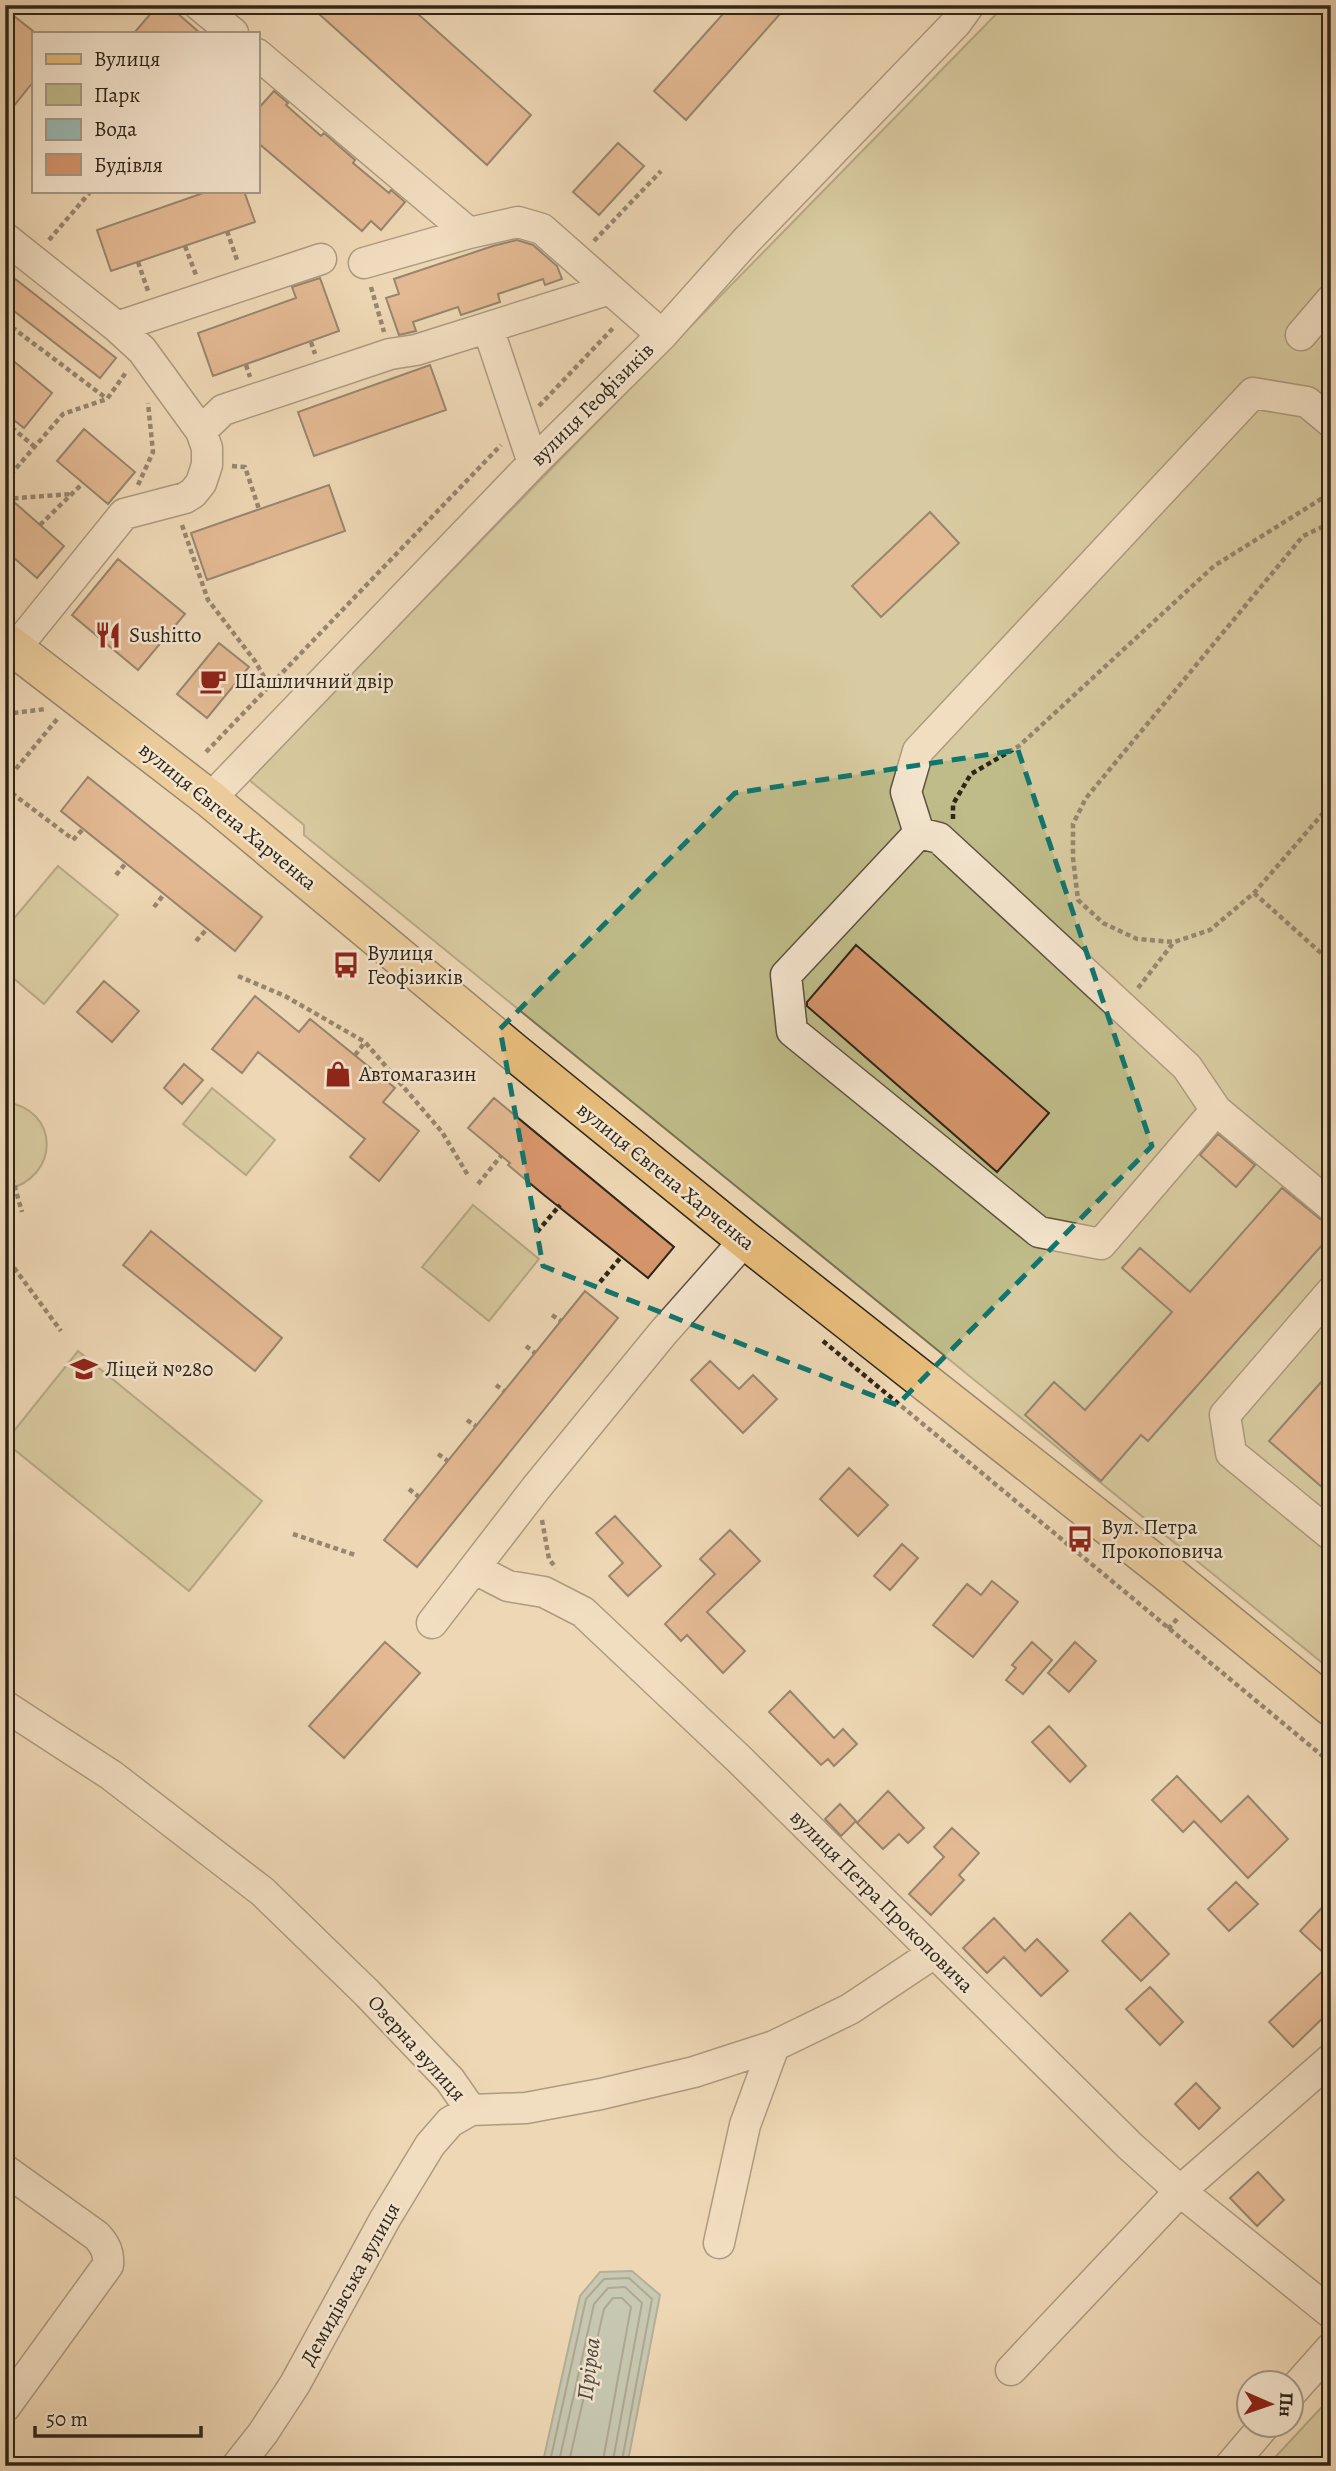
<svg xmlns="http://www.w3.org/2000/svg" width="1336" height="2471" font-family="Alegreya,serif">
	<rect width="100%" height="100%" fill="#eed7b4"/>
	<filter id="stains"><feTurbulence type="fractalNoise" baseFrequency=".00286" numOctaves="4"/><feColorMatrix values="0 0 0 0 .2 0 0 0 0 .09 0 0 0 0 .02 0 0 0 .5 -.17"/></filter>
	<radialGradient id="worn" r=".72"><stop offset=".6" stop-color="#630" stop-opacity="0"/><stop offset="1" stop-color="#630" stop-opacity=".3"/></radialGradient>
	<path fill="#bfbc89" stroke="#767152" stroke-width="2" d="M1005,5h326v1665l-1027,-835v-10l-56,-46z
		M58,866l60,49 -74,89 -39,-33v-42z
		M212,1088l63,52 -29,35 -63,-51z
		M5,1102c55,7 56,75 1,88z
		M473,1205l66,54 -50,62 -67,-54z
		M78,1351l184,150 -73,90 -184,-149z
		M1331,2397v69h-64z"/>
	<path fill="#9ab8b2" stroke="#6f7e75" stroke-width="2" d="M632,2271l28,24 -33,171h-85l38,-170 20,-24z"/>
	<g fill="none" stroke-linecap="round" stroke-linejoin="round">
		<path stroke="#646f66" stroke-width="2" d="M549,2466l37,-167 18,-20 25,-1 23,21 -31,167
			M558,2466l36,-162 14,-16 17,-1 17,16 -30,163
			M568,2466l36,-157 9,-11h9l9,9 -29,159"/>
	</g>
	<path fill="#d6946a" stroke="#2e261a" stroke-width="2" d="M158,5h10l32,28h-66z
		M309,5h99l123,110 -44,50z
		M731,5h57l-102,115 -32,-29z
		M5,9l28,22v51l-28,35z
		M274,91l14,12 -2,2 35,31 3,-3 31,27 -2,3 36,30 2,-3 14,12 -24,28 -10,-9 -9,10 -105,-89v-32z
		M618,143l26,23 -45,49 -26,-23z
		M209,191h35l11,31 -144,49 -14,-41z
		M517,240l16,5 24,21 5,13 -17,6 -2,-6 -45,15 2,8 -39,13 -3,-8 -45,15 3,9 -17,4 -13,-37 13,-4 -5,-15 99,-33z
		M5,271l111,87 -16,20 -95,-74z
		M320,278l19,53 -126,45 -15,-43 98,-35 -4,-11z
		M5,354l47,39 -28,35 -19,-15z
		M430,365l16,45 -132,46 -16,-44z
		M84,429l51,43 -27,32 -51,-43z
		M329,485l16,46 -138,49 -16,-47z
		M14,502l50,44 -27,32 -32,-28v-38z
		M930,512l29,31 -78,74 -29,-31z
		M118,559l67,55 -47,56 -66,-55z
		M219,643l30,24 -42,51 -30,-24z
		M88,777l174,140 -27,34 -174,-140z
		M856,945l193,168 -52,59 -190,-166v-4z
		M104,981l35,30 -27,31 -35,-30z
		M255,996l44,36 11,-13 85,69 -12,14 36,29 -40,50 -29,-24 15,-18 -107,-87 -16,21 -30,-24z
		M184,1064l19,16 -21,24 -18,-16z
		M494,1098l180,149 -26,31 -104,-83 -36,-30 2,-2 -42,-35z
		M1218,1134l37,31 -19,22 -36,-32z
		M1282,1188l38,31 11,5v11l-183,206 -7,-6 -40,46 -76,-66 29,-33 31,28 87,-98 -50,-44 18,-20 50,44z
		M151,1231l131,107 -27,33 -132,-106z
		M585,1291l33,27 -201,249 -33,-27z
		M710,1361l29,28 14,-14 24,24 -34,34 -52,-53z
		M1331,1371v124l-62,-54z
		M849,1468l39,37 -30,31 -38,-37z
		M615,1516l46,50 -33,30 -19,-20 14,-13 -27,-30z
		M730,1530l30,31 -53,51 38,39 -22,22 -36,-38 -6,6 -16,-17 50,-50 -15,-15z
		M902,1544l16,14 -28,32 -16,-14z
		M992,1581l26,21 -45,55 -40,-32 34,-41 14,11z
		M385,1642l35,31 -76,85 -35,-32z
		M1032,1642l20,18 -29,34 -17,-14 10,-12 -4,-3z
		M1075,1642l21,19 -27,31 -21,-19z
		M790,1691l44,47 9,-9 14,15 -23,22 -6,-7 -7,6 -52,-53z
		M1049,1726l37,40 -16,16 -38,-40z
		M1177,1776l44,46 27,-26 40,43 -40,39 -54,-57 -11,11 -31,-32z
		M888,1791l36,37 -16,15 -9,-9 -16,15 -26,-26z
		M840,1804l16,17 -15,15 -16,-17z
		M952,1828l27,25 -20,22 5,5 -33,35 -22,-21 35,-37 -10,-10z
		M1236,1882l22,22 -29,27 -21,-22z
		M1331,1898v62l-31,-29z
		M1130,1913l39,41 -28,27 -39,-40z
		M994,1918l31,33 12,-12 31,32 -27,25 -37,-39 -17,16 -24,-25z
		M1331,1963v47l-38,37 -24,-25z
		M1150,1987l33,35 -23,23 -34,-36z
		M1196,2083l24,25 -21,21 -24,-25z
		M1258,2172l26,28 -27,26 -27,-28z"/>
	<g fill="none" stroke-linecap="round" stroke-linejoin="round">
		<g stroke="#5e5240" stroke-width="33">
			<path id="minor" d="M199,5l34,28
				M257,54l212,179 49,-11 24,7 120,106
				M5,238l112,89 25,23 59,81 6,17v17l-6,18 -8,10 -8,5 -61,16 -119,147
				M364,263l105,-30
				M117,327l204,-68
				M488,328l45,135
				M1301,335l30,-35
				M1331,422l-24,-20 -54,-9 -335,358 -12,41 13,41 -133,142 6,56 247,201 62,12 115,-134 115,96
				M201,431l22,-21 167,-56 26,-4 194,-61
				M210,799l323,-336 129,-128 83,-93 211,-219 13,-18
				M919,833l20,5 248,229 29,43
				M1331,1292l-106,123 6,38 100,82
				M475,1569l33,17 36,6 39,20 157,148 390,386 50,45 151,122
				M432,1623l104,-135 126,-154 83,-94
				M5,1706l106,69 152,117 104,101 83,87 21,30 55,-2 75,-14 93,-22 80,-26 76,-37 84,-56
				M5,2170l92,66c8,9 12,16 11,29l-103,142
				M719,2243l26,-118 29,-79
				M1011,2370l169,-179 151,-132
				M1290,2394l41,-46
				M237,2466l26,-33 32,-49 90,-165 45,-74 20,-23 21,-12
				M1230,2466l34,-40"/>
		</g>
		<g stroke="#2e261a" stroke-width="40">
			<path id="major" d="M5,641l205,158 304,253 231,188 425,335 161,132"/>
		</g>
		<path stroke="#2e261a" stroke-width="4.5" stroke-dasharray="5 3.5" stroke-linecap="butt" d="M227,231l10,29
			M49,240l42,-49
			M594,241l67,-70
			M185,246l11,29
			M138,262l10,29
			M371,287l13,45
			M5,322l101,76
			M311,342l4,12
			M246,365l4,12
			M539,406l76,-80
			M5,422l30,25
			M232,466l13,1 14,42
			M5,481l58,-67 44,-15 20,-28
			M138,485l15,-33 -5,-49
			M5,499l66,-5
			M1331,523l-28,13 -217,262 -13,26v34l5,42 25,23 34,16 37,3 36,-12 44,-37 77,-89
			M40,525l43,-42
			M182,525l26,75 47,61 15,26
			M5,714l41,-5
			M206,752l295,-307
			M5,782l53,-64
			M5,788l65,49
			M953,819v-15l18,-30 48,-28 195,-180 107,-67h10
			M73,840l10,-11
			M116,875l10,-12
			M1254,893l77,69
			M154,907l10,-13
			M196,941l11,-12
			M238,976l47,20 80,46 77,90 27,45
			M1138,988l36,-46
			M355,1055l10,-13
			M5,1153l17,59
			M478,1184l23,-28
			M537,1232l23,-27
			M9,1261l52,70
			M600,1282l22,-26
			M552,1315l9,6
			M823,1341l508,422
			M526,1346l9,7
			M496,1385l8,6
			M467,1420l9,6
			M438,1454l10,7
			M409,1489l10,8
			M542,1520l7,39 7,9
			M293,1534l62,21
			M1168,1629l11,-12"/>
		<use href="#minor" stroke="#f4e5ce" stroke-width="30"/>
		<use href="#major" stroke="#e7bc7a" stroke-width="37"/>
	</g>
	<path d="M0 0H1336V2471H0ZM1018,750l134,396 -255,259 -354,-139 -43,-237 235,-236z" fill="#eed7b4" fill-opacity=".55" fill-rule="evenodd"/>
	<path fill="none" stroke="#0f766e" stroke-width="5" stroke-dasharray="14 9" stroke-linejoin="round" d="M1018,750l134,396 -255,259 -354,-139 -43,-237 235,-236z"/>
	<defs>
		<g id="restaurant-bare" transform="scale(2.1)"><path d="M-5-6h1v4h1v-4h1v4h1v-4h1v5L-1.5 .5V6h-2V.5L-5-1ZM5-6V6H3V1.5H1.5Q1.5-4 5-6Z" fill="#8f2418" stroke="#f4e5ce" stroke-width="2.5" paint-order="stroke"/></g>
		<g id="cafe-bare" transform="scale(2.1)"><path d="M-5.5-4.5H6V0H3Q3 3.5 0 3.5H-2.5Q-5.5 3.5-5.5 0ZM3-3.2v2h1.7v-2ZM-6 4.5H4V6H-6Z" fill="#8f2418" stroke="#f4e5ce" stroke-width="2.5" paint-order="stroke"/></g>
		<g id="bus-bare" transform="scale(2.1)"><path d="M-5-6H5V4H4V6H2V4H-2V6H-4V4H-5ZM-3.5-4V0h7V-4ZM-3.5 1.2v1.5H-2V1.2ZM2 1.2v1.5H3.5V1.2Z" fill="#8f2418" stroke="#f4e5ce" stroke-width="2.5" paint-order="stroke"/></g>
		<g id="shop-bare" transform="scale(2.1)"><path d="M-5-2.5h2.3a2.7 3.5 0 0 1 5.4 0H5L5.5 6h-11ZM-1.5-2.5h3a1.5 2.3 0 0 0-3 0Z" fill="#8f2418" stroke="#f4e5ce" stroke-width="2.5" paint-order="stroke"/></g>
		<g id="school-bare" transform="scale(2.1)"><path d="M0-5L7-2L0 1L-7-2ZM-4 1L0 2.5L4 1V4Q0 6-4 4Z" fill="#8f2418" stroke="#f4e5ce" stroke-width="2.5" paint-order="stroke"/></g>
	</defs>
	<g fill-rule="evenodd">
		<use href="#restaurant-bare" x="108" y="635"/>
		<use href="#cafe-bare" x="213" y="681"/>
		<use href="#bus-bare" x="346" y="965"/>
		<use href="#shop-bare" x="338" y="1074"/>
		<use href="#school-bare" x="84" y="1369"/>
		<use href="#bus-bare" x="1080" y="1539"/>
	</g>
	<g text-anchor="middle" stroke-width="5" stroke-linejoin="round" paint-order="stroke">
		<g font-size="21" fill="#2e261a" stroke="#f4e5ce">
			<text transform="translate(592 404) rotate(-45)" y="7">вулиця Геофізиків</text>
			<text transform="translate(228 816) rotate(39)" y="7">вулиця Євгена Харченка</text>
			<text transform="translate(666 1176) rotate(39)" y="7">вулиця Євгена Харченка</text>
			<text transform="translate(882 1901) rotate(45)" y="7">вулиця Петра Прокоповича</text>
			<text transform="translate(417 2048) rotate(48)" y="7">Озерна вулиця</text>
			<text transform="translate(350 2284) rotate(-61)" y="7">Демидівська вулиця</text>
		</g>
		<g font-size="21" fill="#2e261a" stroke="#f4e5ce" text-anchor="start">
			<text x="129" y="642">Sushitto</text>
			<text x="234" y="688">Шашличний двір</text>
			<text x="367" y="960">Вулиця<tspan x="367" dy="24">Геофізиків</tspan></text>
			<text x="359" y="1081">Автомагазин</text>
			<text x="105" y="1376">Ліцей №280</text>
			<text x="1101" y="1534">Вул. Петра<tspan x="1101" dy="24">Прокоповича</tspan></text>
		</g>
		<g font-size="23" font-style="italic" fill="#494a40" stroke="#f4e5ce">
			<text transform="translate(588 2369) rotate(-83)" y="8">Прірва</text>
		</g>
	</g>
	<rect width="1336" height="2471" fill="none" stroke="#eed7b4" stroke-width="28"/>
	<rect x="7" y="7" width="1322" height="2457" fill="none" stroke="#2e261a" stroke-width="3.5"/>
	<rect x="14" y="14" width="1308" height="2443" fill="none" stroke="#2e261a" stroke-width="2"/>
	<rect x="32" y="32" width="228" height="161" fill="#f4e5ce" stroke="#a59986" stroke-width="2"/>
	<rect x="46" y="54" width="35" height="10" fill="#e7bc7a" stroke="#a59986" stroke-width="2"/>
	<text x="94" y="66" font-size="21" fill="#2e261a">Вулиця</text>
	<rect x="46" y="84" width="35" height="21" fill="#bfbc89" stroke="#a59986" stroke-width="2"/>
	<text x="94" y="102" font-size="21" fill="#2e261a">Парк</text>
	<rect x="46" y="119" width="35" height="21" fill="#9ab8b2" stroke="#a59986" stroke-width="2"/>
	<text x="94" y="136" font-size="21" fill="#2e261a">Вода</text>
	<rect x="46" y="154" width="35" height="21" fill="#d6946a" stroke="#a59986" stroke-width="2"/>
	<text x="94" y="172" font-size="21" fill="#2e261a">Будівля</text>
	<g transform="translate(1270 2404) rotate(92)"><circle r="33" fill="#f4e5ce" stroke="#a59986" stroke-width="2"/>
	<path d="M0-5L12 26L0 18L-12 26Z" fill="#8f2418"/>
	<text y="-10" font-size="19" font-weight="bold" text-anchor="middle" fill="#2e261a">Пн</text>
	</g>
	<path d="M35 2426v10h166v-10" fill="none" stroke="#2e261a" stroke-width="3.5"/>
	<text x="46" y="2426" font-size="21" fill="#2e261a" stroke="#f4e5ce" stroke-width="5" paint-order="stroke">50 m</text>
	<rect width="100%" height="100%" filter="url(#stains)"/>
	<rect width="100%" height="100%" fill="url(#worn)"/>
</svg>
